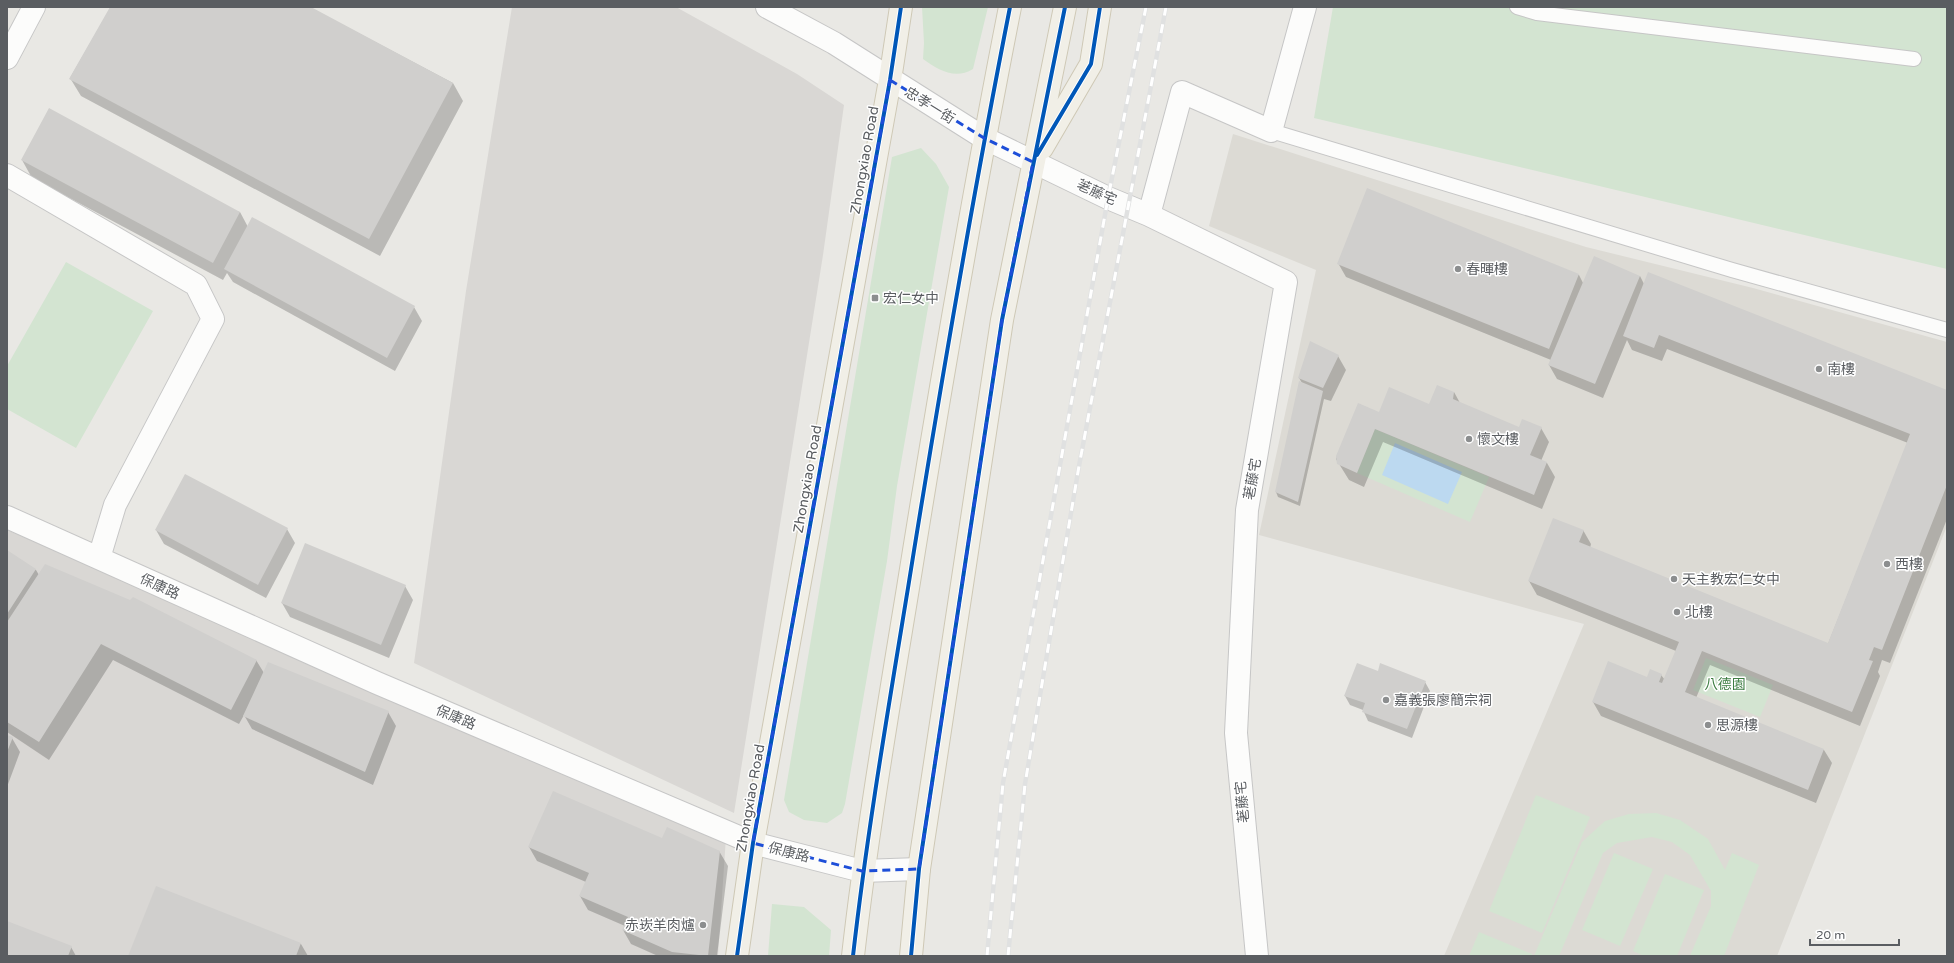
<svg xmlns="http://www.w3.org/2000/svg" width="1954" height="963" font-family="'Varela Round','Noto Sans TC',sans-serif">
	<rect width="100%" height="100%" fill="#e9e8e4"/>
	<path fill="#d9d7d4" d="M512,7h164l121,67 47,31 -21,150 -89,558 -320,-150 52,-372z
		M7,530l719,307 -8,119h-711z"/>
	<path fill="#dcdad4" d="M1233,134l353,113 167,41 194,54v184l-170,430h-333l140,-332 -325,-89 57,-265 -107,-44z"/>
	<path fill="#d3e4d1" d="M922,7h66l-15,62c-18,11 -35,1 -50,-10l1,-16z
		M1333,7h614v262l-633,-151z
		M921,148l15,16 13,23 -52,299 -10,75 -42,243 -3,9 -15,10 -23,-3 -15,-8 -5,-12 108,-643z
		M66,262l87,49 -77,137 -69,-39v-43z
		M1375,429l114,48 -19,45 -113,-49z
		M1706,658l67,27 -13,32 -67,-27z
		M1536,795l54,22 -48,116 -53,-22z
		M1656,813l24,7 28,19 17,31 7,-17 27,12 -35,91h-34l21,-50v-15l-21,-36 -18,-13 -20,-5 -35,6 -14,10 -44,103h-25l48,-114 23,-21 24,-7z
		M1614,853l39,16 -33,77 -38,-16z
		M1665,874l39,16 -27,66h-33l-11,-5z
		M772,904l32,3 27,23 -2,26h-61z
		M1479,932l53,22v2h-63z"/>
	<path fill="#bcd9f0" d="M1395,443l67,29 -14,32 -66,-29z"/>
	<path fill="#0003" d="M111,7h198l144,76 10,18 -83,155 -299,-160 -11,-18z
		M22,160l218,52 8,15 166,80 8,14 -27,50 -162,-89 -6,-9 -4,7 -191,-102z
		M1338,263l241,12 4,8 57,-7 4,8 303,107v128l-57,144 -8,-3 -4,12 2,4 -20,50 -150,-61 -14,33 128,52 8,13 -16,40 -215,-87 -8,-14 54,-24 14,-3 4,5 11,-29 -139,-56 -8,-14 54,-51 8,14 -1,4 238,96 80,-201 -241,-94 -5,12 -30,-11 -5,-10 -24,58 -46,-19 -8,-14 2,-5 -205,-83z
		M1338,356l8,14 -15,31 -7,-2 -24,107 -22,-9 -2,-5 26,-109 -3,-5z
		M1454,392l6,11 59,25h22l8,14 -8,19 6,2 8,14 -13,32 -159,-67 -19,45 -15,-7 -13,-21 23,-55 20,9 50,-8z
		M287,529l8,14 -29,55 -102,-54 -8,-14z
		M7,551l29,19 3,5 217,85 8,13 124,39 8,14 -23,59 -121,-56 -8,-14 -5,9 -126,-64 -64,100 -42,-28z
		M405,586l8,14 -24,58 -99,-41 -8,-14z
		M1378,672l47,10 5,9 -18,47 -44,-17 -5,-11 -13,-5 -5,-9z
		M7,736l5,2 8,14 -13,35z
		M663,840l56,11 9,15 -11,90h-59l-27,-12 -8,-14 2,-4 -37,-16 -8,-14 6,-14 -49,-21 -8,-14z
		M7,923l64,24 5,9h-69z
		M301,944l7,12h-179z"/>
	<path fill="#d0cfcd" d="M110,7h201l142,76 -84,156 -300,-160z
		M49,108l191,104 -27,51 -192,-103z
		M1367,188l212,86 -30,75 -212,-85z
		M252,217l163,89 -28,52 -163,-89z
		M1594,256l46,20 -45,108 -47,-19z
		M1648,272l299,118v95l-65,165 -8,-3 -5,13 4,1 -21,51 -150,-61 -17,41 139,57 -16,41 -216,-88 16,-41 39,16 3,-8 12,5 -3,8 3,1 17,-41 -151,-61 25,-63 31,12 -5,12 249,101 82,-209 -251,-99 -5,13 -31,-12z
		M1310,341l29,14 -16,33 -25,-10z
		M1299,381l24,10 -25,111 -23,-10z
		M1437,385l17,7 -1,7 66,28 3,-8 20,8 -12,28 17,7 -13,33 -159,-66 -18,44 -20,-9 -1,-8 22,-53 21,9 10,-25 40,17z
		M185,474l103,54 -30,57 -103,-55z
		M305,543l101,42 -25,60 -100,-42z
		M7,550l29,19 -29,45z
		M45,564l85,36 3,-3 124,63 -26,50 -130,-66 -62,98 -32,-20v-100z
		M268,662l121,49 -24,61 -122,-56z
		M1357,663l21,8 2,-8 46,18 -19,48 -45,-17 3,-9 -21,-7z
		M7,735l6,2 -6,15z
		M553,791l109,47 5,-11 53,24 -12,105 -36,-4 -50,-22 6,-13 -49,-21 10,-23 -61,-26z
		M156,886l145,57 -5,13h-168z
		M7,921l65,25 -4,10h-61z"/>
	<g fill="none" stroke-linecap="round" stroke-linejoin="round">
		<g stroke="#c6c6c6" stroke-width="16">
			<path id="service" d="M1517,7l20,6 377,46
				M1271,131l461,139 215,60"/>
		</g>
		<g stroke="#c6c6c6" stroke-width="24">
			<path id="minor" d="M767,7l67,36 150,95 124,60 41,17 137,67 -39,228 -11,223 21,223
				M7,58l27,-51
				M7,175l189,110 17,34 -98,186 -16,53
				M1149,215l33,-123 89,39 34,-124
				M7,517l370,166 376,160 109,28 57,-2"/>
		</g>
		<g stroke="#cec8b5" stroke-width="24">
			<path id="primary" d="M1042,148l49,-84 9,-57
				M737,956l16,-113 137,-763 11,-73
				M853,956c14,-123 35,-246 55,-368 31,-194 64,-388 102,-581
				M911,956l8,-87 83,-549 63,-313"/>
		</g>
		<use href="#service" stroke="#fcfcfb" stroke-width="14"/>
		<use href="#minor" stroke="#fcfcfb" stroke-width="22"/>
		<use href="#primary" stroke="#f1efe7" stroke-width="22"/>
		<g stroke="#e0e1e1" stroke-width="4.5">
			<path id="rail" d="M987,956l16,-173 105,-585 38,-191
				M1008,956l17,-172 54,-318 87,-459"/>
		</g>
		<use href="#rail" stroke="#fff" stroke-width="3" stroke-dasharray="9" stroke-linecap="butt"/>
		<g stroke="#fff" stroke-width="6">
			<path id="cycleway" d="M1037,155l54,-91 9,-57
				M737,956l16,-113 137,-763 11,-73
				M853,956c14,-123 35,-246 55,-368 31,-194 64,-388 102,-581
				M911,956l8,-87 83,-549 63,-313"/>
		</g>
		<use href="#cycleway" stroke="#0057b8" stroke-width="4"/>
	</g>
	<path fill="none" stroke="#1d4ed8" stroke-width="3" stroke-dasharray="8 5" stroke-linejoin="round" d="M890,80l94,58 49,24 -31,158 -83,549 -57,2 -109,-28z"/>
	<g fill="#8c8e8f" stroke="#fff" stroke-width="1.5">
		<circle cx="1458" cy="269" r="4"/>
		<rect x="871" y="294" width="8" height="8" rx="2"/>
		<circle cx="1819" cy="369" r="4"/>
		<circle cx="1469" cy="439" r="4"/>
		<circle cx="1887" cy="564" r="4"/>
		<circle cx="1674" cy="579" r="4"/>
		<circle cx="1677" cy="612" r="4"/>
		<circle cx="1386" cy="700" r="4"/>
		<circle cx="1708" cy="725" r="4"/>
		<circle cx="703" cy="925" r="4"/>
	</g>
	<g text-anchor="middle" stroke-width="3" stroke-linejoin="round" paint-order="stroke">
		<g font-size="14" fill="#5a5d61" stroke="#fff">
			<text transform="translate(930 105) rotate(32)" y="5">忠孝一街</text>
			<text transform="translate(864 160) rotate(-80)" y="5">Zhongxiao Road</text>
			<text transform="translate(1097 192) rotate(24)" y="5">荖藤宅</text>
			<text transform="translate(807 479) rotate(-80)" y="5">Zhongxiao Road</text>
			<text transform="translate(1252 479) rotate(-80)" y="5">荖藤宅</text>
			<text transform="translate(160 586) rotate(24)" y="5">保康路</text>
			<text transform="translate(456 717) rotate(23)" y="5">保康路</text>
			<text transform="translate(750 798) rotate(-80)" y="5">Zhongxiao Road</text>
			<text transform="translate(1242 802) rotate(-95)" y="5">荖藤宅</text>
			<text transform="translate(789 852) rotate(14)" y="5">保康路</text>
		</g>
		<g font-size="14" fill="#5a5d61" stroke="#fff" text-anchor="start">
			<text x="1466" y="274">春暉樓</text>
			<text x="883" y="303">宏仁女中</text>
			<text x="1827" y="374">南樓</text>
			<text x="1477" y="444">懷文樓</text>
			<text x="1895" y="569">西樓</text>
			<text x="1682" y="584">天主教宏仁女中</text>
			<text x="1685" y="617">北樓</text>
			<text x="1394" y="705">嘉義張廖簡宗祠</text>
			<text x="1716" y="730">思源樓</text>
			<text x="695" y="930" text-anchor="end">赤崁羊肉爐</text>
		</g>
		<g font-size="14" fill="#3d7d42" stroke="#fff">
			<text x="1725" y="689">八德園</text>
		</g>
	</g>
	<rect width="1954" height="963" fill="none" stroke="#5a5d61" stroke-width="16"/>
	<path d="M1810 939v6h89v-6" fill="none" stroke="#5a5d61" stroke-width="2"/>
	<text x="1816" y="939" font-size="12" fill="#5a5d61" stroke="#ffffff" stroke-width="3" paint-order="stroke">20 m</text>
</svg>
